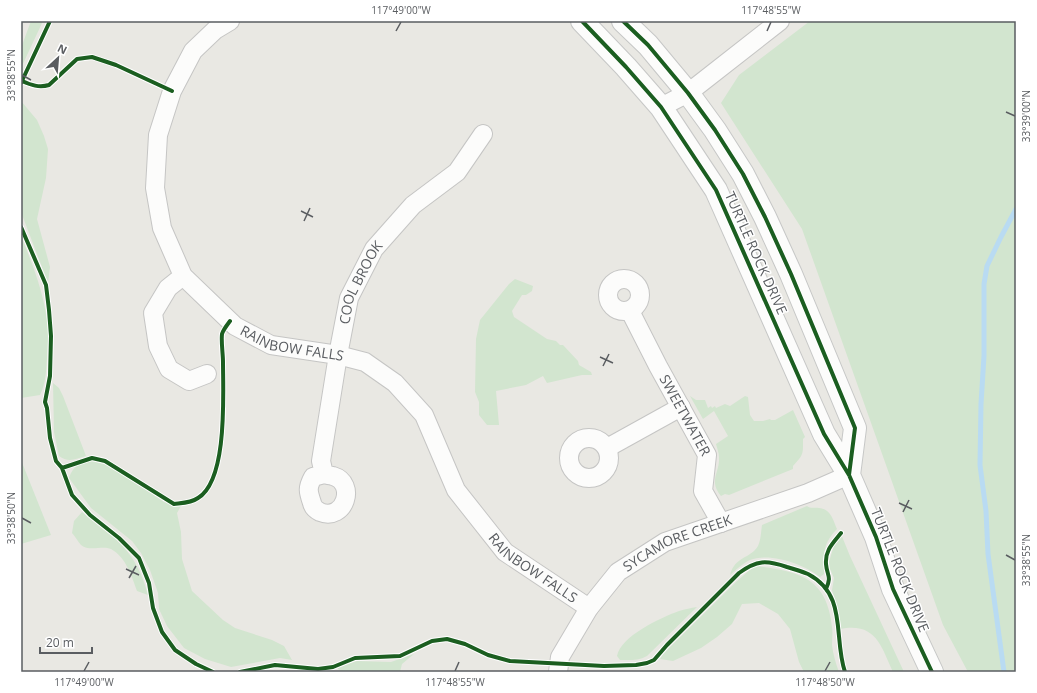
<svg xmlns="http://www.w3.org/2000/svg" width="1037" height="693" font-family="'Open Sans',sans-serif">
	<rect width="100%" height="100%" fill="#e9e8e3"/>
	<path fill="#d2e5cf" d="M31,21h12l-22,47v-20z
		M810,21h206v651h-48l-25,-47 -141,-396 -81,-126 18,-28z
		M21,101l16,19 7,16 4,13 -2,29 -9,41 13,48 -2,16 -27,-71z
		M21,236c12,29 24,60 27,92 1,10 -1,20 -1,30 -1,13 -1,25 -7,37l-19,3z
		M515,279l18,7 -1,5 -6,4h-4l-10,16 2,6 33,22 9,2 4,4h3l15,16 1,4 12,7 1,3h-10l-35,8 -4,-7 -17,9 -30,6 3,34h-12l-8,-10v-13l-4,-10 1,-53 4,-19 29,-36z
		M53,383l6,5 4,8 23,60c-10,3 -18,7 -27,0l-5,-24z
		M690,396l6,4h9l3,8 3,-2 1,2 3,-2 1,2 9,-4 5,2 15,-10 3,1 2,18 4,6h9l7,-2 1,1h4l18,-10 12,27 -2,2c0,15 1,15 -10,27v3l-64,26 -4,-1 -4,2c-13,-16 -1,-23 -2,-39 0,-4 -2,-9 -3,-13l12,-8 -14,-25 -11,8z
		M21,460l30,75 -30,9z
		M94,461l16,5 54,36 9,3 8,1 -4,7 4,19 1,27 10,32 31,29 12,8 37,12 12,6 8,14 -12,-2 -49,9 -26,-8 -21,-11 -17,-22 -8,-17 -1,-16 -8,-23 -9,-17 -9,-12 -41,-33 -22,-30c5,-14 12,-15 25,-17z
		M807,506c4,3 7,1 12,2 12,1 14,12 18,21 -15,15 -13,25 -13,45l-4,3c-16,-13 -50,-25 -70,-17 -7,3 -14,10 -20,15 5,-19 20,-16 28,-29 3,-6 3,-15 4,-21z
		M82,512c34,27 54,38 66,83l-11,-4c-5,-14 -11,-34 -26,-42 -9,-4 -21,3 -30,-4 -3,-3 -6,-9 -9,-12l2,-12z
		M841,534l9,22 54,116h-11c-12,-26 -17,-50 -53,-43l-2,-17 -6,-22 2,-12 -4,-9 -1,-7 5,-17z
		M757,566c42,6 70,11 75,61 1,6 0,12 0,18 1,9 4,19 7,27h-35l-5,-10 -9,-33 -12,-15 -19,-11 -17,1 -10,20 -15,13 -16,11 -28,13 -13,-2 3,-5 73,-72 16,-14z
		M697,607l-50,49c-9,5 -18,4 -27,4l-3,-4c4,-20 43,-38 62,-45 6,-2 12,-3 18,-4z
		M414,654l-12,10 -2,8h-58l-4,-3v-2l19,-6 34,1z"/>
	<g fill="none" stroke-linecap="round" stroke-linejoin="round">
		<path stroke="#b9dbf2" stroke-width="5" d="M1004,672l-16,-118 -2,-43 -6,-46 1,-61 3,-48v-72l3,-18 14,-29 15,-28"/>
		<g stroke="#c5c5c4" stroke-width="20">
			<g id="street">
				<path id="s1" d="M230,21l-15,9 -22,21 -21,40 -14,44 -3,53 7,40 21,48 52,50 36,19 67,10 27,7 30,21 29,32 32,75 49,62 84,56"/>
				<path d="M661,107l27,-14 92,-72"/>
				<path d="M183,276l-15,12 -15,25 5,33 11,23 20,12 18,-7"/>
				<circle cx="624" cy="295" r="16"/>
				<path id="s2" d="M630,311l28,55 49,89 -4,36 18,32"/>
				<circle cx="589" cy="458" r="20"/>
				<path d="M607,448l74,-41"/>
				<path id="s3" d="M324,474l-11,3c-6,11 -5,14 -1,26 1,5 4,7 8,9 25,10 37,-29 13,-36 -3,-1 -7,-1 -9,-2l-3,-13 17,-106 11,-57 25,-49 39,-44 44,-33 26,-38"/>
				<path id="s4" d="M558,672l2,-15 29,-49 29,-36 47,-30 143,-49 41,-18"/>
			</g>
		</g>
		<g stroke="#c6c7c6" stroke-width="24">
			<path id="secondary" d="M582,21l44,46 35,40 55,83 108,244 25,41 27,62 17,52 39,83
				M623,21l25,24 40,48 27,37 28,44 22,43 26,57 64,154 -6,47"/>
		</g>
		<use href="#street" stroke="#fcfcfb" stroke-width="18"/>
		<use href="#secondary" stroke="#fcfcfb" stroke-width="22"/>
		<g stroke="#fff" stroke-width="6">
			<path id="cycleway" d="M582,21l44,46 35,40 55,83 108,244 25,41 27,62 17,52 39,83
				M623,21l25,24 40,48 27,37 28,44 22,43 26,57 64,154 -6,47
				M22,81c9,4 17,7 27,4l28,-26 15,-2 24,8 56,26
				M21,83l29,-62
				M21,227l25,58 3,25 2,26 -1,40 -5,26 2,6 3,30 6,23 6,7 10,27 18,20 29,23 20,20 10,25 4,25 9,24 13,18 21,14 17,8
				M62,468l30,-10 13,3 69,43c8,-1 17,-1 24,-6 30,-18 25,-105 25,-136 0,-8 -2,-20 -1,-28 1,-4 5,-9 8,-13
				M826,589c6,-13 1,-13 0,-25 -1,-14 7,-21 15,-31
				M240,672l35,-7 43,4 15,-2 22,-9 45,-2 32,-15 15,-2 18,5 23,11 22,6 94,5 32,-1 11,-2 7,-3 13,-15 72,-72c18,-13 27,-13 48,-6 7,2 14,4 21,7 40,21 25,63 37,98"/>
		</g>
		<use href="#cycleway" stroke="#1b5e20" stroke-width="4"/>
	</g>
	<path fill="none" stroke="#5a5d61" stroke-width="1.5" d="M396,31l5,-9M767,31l4,-9M22,75l9,5M1006,112l9,4M301,211l12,6M304,221l6,-13M600,357l13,6M603,366l6,-12M899,503l13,6M903,512l6,-12M22,518l9,5M1006,555l9,5M126,569l13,6M129,578l7,-12M84,671l5,-9M455,671l4,-9M825,671l5,-9"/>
	<g text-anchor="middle" stroke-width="3" stroke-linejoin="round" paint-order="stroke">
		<g font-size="14" fill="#5a5d61" stroke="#fff">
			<text transform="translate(756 253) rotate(66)" y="5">TURTLE ROCK DRIVE</text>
			<text dy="5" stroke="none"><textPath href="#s3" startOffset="319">COOL BROOK</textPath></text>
			<text dy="5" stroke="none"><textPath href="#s1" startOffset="418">RAINBOW FALLS</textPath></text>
			<text dy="5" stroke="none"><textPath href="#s2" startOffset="118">SWEETWATER</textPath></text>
			<text dy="5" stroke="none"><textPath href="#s4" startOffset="185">SYCAMORE CREEK</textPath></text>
			<text dy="5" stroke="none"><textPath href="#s1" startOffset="766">RAINBOW FALLS</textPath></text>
			<text transform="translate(900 570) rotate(68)" y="5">TURTLE ROCK DRIVE</text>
		</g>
	</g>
	<rect width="1037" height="693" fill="none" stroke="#ffffff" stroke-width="44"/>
	<g transform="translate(58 58) rotate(26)" stroke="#ffffff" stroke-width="3" paint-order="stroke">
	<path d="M0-3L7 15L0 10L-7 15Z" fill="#5a5d61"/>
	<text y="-6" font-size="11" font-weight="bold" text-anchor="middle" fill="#5a5d61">N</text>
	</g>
	<path d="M40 647v6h52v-6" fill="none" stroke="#5a5d61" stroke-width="2"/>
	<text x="46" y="647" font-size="12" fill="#5a5d61" stroke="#ffffff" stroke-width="3" paint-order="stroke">20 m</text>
	<rect x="22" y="22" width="993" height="649" fill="none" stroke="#5a5d61" stroke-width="1.5"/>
	<g font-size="10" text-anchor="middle" fill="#5a5d61">
		<text x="401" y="14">117°49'00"W</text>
		<text x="771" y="14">117°48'55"W</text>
		<text transform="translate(11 75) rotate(-90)" y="4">33°38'55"N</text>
		<text transform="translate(1026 116) rotate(-90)" y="4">33°39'00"N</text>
		<text transform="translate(11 518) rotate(-90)" y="4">33°38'50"N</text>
		<text transform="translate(1026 560) rotate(-90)" y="4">33°38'55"N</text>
		<text x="84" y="686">117°49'00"W</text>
		<text x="455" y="686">117°48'55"W</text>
		<text x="825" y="686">117°48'50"W</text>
	</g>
</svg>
